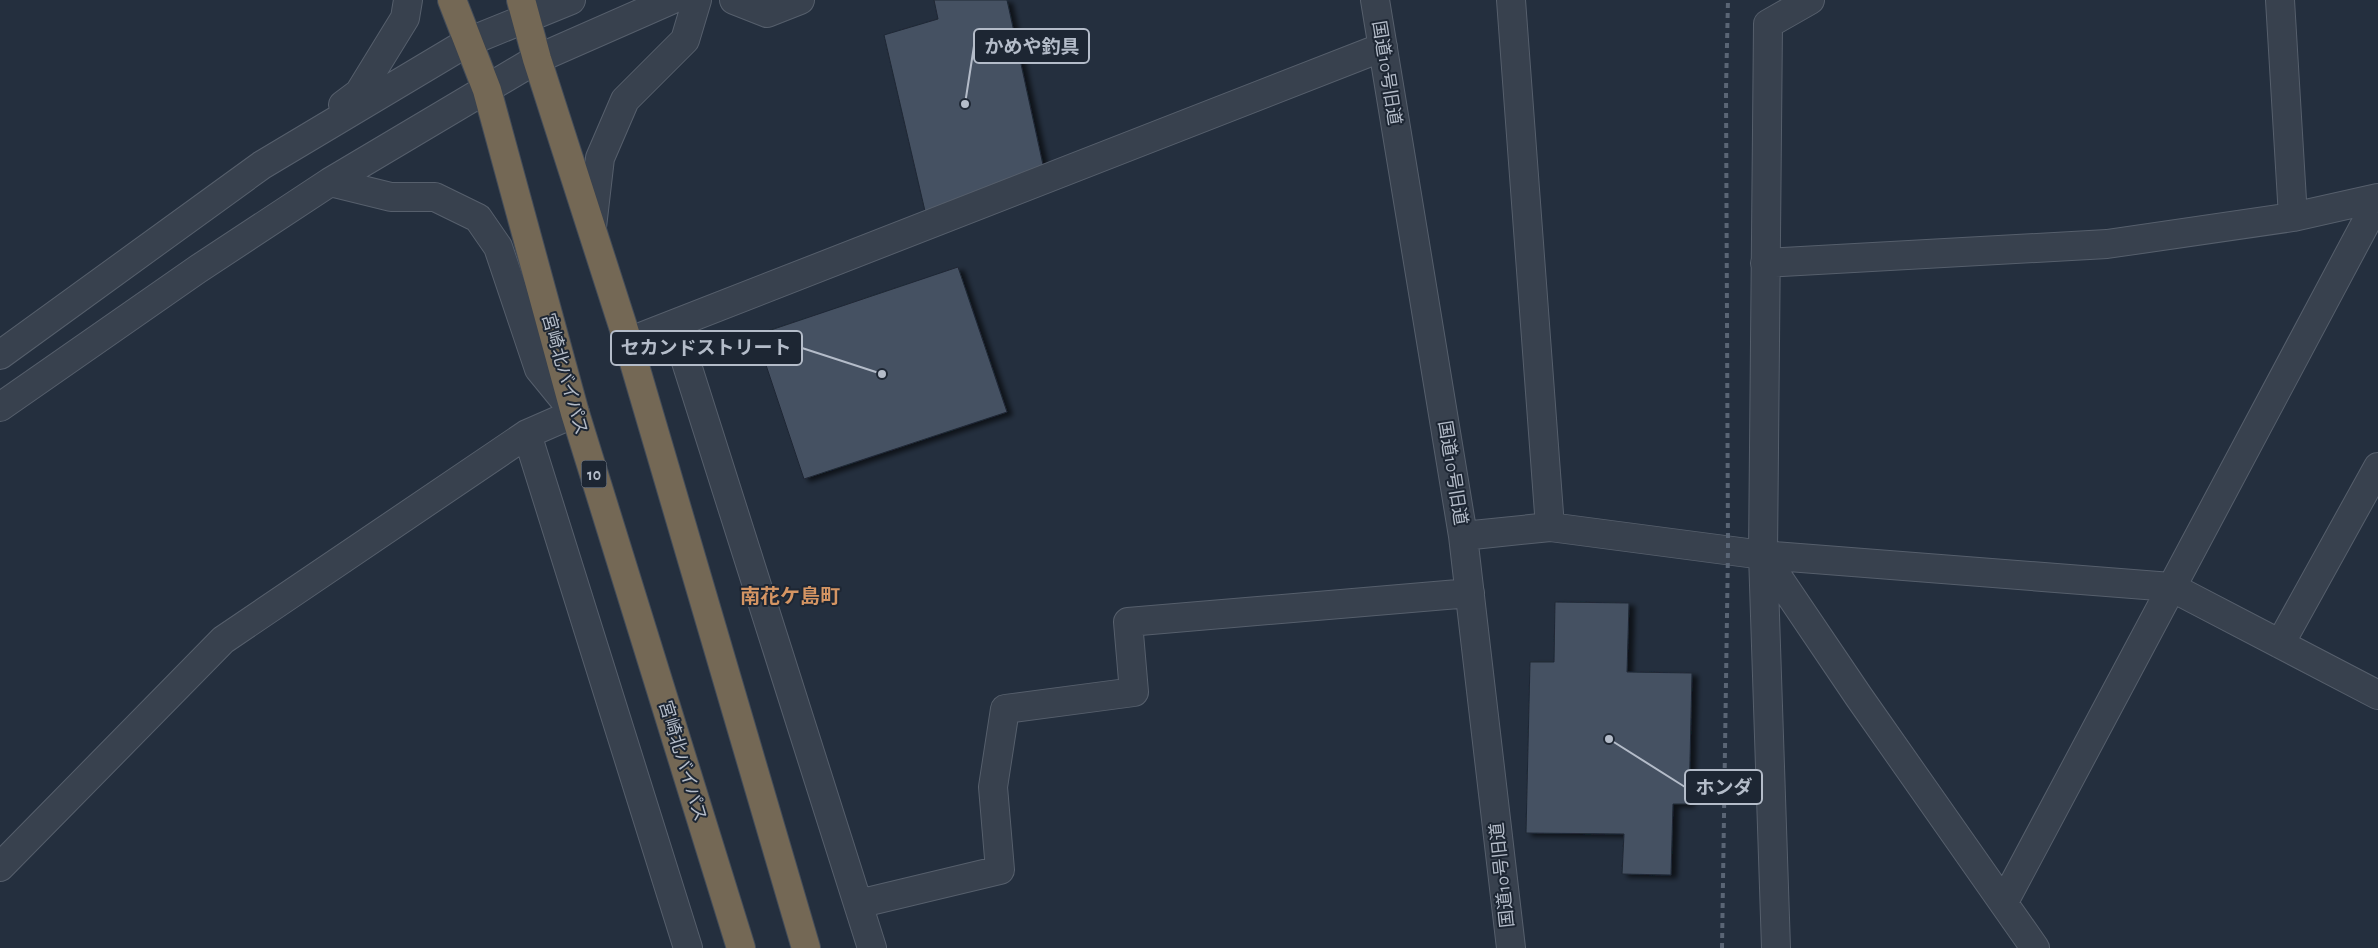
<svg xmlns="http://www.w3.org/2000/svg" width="2378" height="948" font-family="'Alegreya Sans','Noto Sans JP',sans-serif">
	<defs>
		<filter id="shadow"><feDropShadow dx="5.5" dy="3" stdDeviation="2.5" flood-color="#0009"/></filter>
	</defs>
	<rect width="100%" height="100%" fill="#242f3e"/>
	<path fill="#455162" stroke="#1f2835" filter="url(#shadow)" d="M934,0h73l38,174 -120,37 -41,-176 54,-16z
		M958,267l49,145 -203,67 -48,-144z
		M1555,602l74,1 -2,69 65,1 -3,131h-16l-2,71 -49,-1 2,-40 -98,-1 4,-171h24z"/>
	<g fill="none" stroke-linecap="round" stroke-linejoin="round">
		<g stroke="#565f6c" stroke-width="30">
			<path id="minor" d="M734,0l33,13 33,-13
				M1375,0l88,536 48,412
				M1511,0l39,527
				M2280,0l13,217
				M343,105l16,-12 46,-75 3,-18
				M592,227l8,-69 25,-58 60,-60 12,-40
				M1765,263l342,-19 186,-27 85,-19
				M674,324l198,624
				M628,342l755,-295
				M0,355l262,-190 206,-123 103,-42
				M0,407l198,-138 132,-87 207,-123 134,-59
				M527,434l161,514
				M1463,536l87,-9 213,28 408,32 207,108
				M1763,555l96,142 176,251
				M2280,644l98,-177
				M0,867l223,-227 304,-206 48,-21 -36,-44 -41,-122 -20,-29 -43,-21h-44l-61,-15
				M2004,902l374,-702
				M858,904l142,-34 -7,-83 12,-78 129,-17 -6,-70 342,-29
				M1776,948l-13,-393 5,-531 42,-24"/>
		</g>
		<g stroke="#434c59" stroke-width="30">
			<path id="highway" d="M452,0l35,90 88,323 166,535
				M521,0l16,59 91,283 178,606"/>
		</g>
		<use href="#minor" stroke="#38414e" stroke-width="28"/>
		<use href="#highway" stroke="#746855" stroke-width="28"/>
		<path stroke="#5a6575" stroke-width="4" stroke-dasharray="5 5" stroke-linecap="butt" d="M1722,948l6,-399 -2,-459 2,-90"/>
	</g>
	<g text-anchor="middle" stroke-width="4" stroke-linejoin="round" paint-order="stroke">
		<rect fill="#1d2633" stroke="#878f9c" stroke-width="1" x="581.5" y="460.5" width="25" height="27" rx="4"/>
		<g font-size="16" font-weight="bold" fill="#b4bcc9">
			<text x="594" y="480">10</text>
		</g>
		<g font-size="18" fill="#b4bcc9" stroke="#1d2633">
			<text transform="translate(1387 73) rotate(81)" y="6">国道10号旧道</text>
			<text transform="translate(565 374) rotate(74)" y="6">宮崎北バイパス</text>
			<text transform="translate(1453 473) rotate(81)" y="6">国道10号旧道</text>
			<text transform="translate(683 761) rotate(73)" y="6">宮崎北バイパス</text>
			<text transform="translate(1502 875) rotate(-96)" y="6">国道10号旧道</text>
		</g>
		<g font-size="20" font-weight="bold" fill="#d59563" stroke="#1d2633">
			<text x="790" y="603">南花ケ島町</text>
		</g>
	</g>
	<path fill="none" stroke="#b4bcc9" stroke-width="2" d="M965 104L974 46M882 374L802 348M1609 739L1685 787"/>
	<g fill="#b4bcc9" stroke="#1d2633" stroke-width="2">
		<circle cx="965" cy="104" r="5"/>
		<circle cx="882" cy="374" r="5"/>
		<circle cx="1609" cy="739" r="5"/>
	</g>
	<g fill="#1d2633" stroke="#b4bcc9" stroke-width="2">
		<rect x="974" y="29" width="115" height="34" rx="5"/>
		<rect x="611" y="331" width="191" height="34" rx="5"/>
		<rect x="1685" y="770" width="77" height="34" rx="5"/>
	</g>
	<g font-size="19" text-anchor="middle" font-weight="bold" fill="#b4bcc9">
		<text x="1032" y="53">かめや釣具</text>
		<text x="706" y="354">セカンドストリート</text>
		<text x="1724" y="794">ホンダ</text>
	</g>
</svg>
